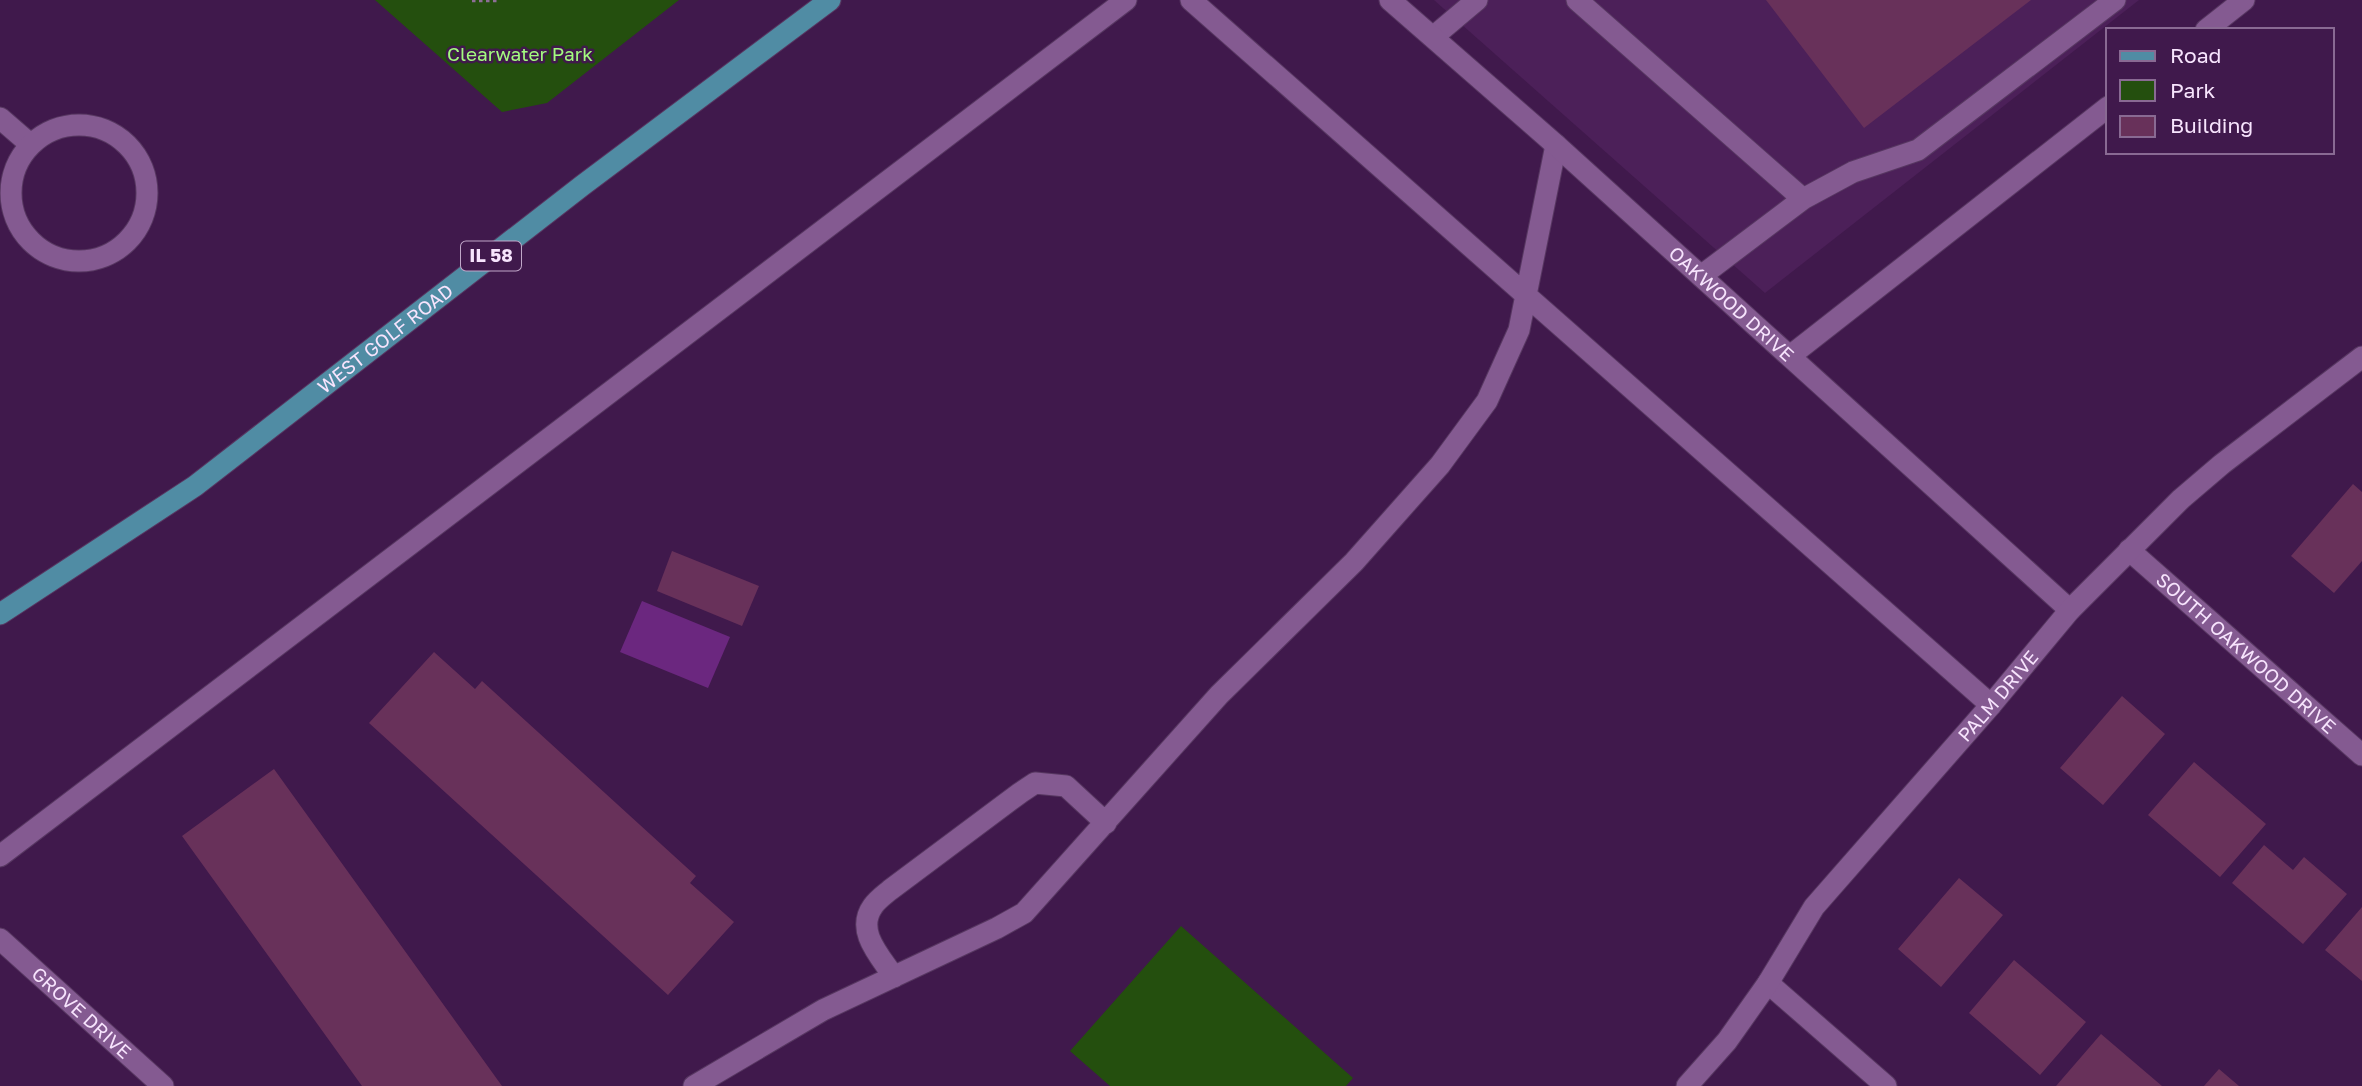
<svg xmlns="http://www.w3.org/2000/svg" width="2362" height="1086" font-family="'Golos Text',sans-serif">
	<rect width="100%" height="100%" fill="#40194c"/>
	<path fill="#4c2059" d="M1434,0h705l-374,293z"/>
	<path fill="#244f0e" d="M375,0h304l-132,103 -45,9z
		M1181,926l172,152 -7,8h-236l-40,-35z"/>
	<path fill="#6b277f" d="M642,601l88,36 -22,51 -88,-36z"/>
	<path fill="#68315a" d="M1766,0h265l-167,128z
		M2353,484l9,8v69l-28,32 -43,-37z
		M672,551l87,35 -17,40 -85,-35z
		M434,652l41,37 7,-8 214,195 -6,7 44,39 -66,73 -299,-272z
		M2122,696l43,38 -62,71 -43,-37z
		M2194,762l72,62 -46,53 -72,-62z
		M274,769l228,317h-140l-180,-250z
		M2264,845l29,25 11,-13 43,37 -44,50 -71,-61z
		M1959,878l44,37 -62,72 -43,-38z
		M2362,907v74l-37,-31z
		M2014,960l72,62 -46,53 -71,-62z
		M2101,1034l61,52h-106z
		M2219,1069l20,17h-35z"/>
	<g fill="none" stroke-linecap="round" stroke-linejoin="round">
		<g stroke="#573761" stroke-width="23">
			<path id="lane" d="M1191,0l800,705
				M1577,0l226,199
				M2206,30l38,-30
				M1433,37l44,-37
				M1701,276l102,-77 50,-27 65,-22 197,-150
				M1790,356l318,-249
				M0,856l1126,-856
				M894,977c-14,-21 -39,-46 -21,-71 4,-6 11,-11 17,-16l130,-97 15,-10 31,3 40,37
				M694,1086l129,-76 174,-82 27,-15 195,-218 135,-133 86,-97 47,-64 32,-71 37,-185"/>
		</g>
		<g stroke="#573761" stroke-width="23">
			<g id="street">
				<path id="s1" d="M1390,0l166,145 514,465"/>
				<path d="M0,118l30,26"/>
				<circle cx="79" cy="193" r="68"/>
				<path id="s2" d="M2129,550l233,205"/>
				<path id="s3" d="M0,939l163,147"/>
				<path d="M1768,983l118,103"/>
				<path id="s4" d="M1687,1086l40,-45 41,-58 46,-76 177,-202 79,-95 111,-111 41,-35 140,-107"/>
			</g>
		</g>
		<g stroke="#573761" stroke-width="23">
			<g id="primary">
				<path id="s5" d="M0,614l195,-128 388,-301 247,-185"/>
			</g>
		</g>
		<path stroke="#8d6e96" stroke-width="4.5" stroke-dasharray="3.5 3.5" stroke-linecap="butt" d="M472,0h27"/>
		<use href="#lane" stroke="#845a91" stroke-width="21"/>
		<use href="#street" stroke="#845a91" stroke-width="21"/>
		<use href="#primary" stroke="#508ca4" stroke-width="21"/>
	</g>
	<g text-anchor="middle" stroke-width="5" stroke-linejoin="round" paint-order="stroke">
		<rect fill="#40194c" stroke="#c0a7c8" stroke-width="2" x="461" y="241.5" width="60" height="29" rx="5"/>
		<g font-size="18" font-weight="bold" fill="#f7e4fd">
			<text x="491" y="262">IL 58</text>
		</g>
		<g font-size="19" fill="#a3fb7f" stroke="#40194c">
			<text x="520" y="61">Clearwater Park</text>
		</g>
		<g font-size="19" fill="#f7e4fd" stroke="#40194c">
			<text dy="7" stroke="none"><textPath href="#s1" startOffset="457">OAKWOOD DRIVE</textPath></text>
			<text dy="7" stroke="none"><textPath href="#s5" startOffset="474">WEST GOLF ROAD</textPath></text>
			<text dy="7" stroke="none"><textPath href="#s2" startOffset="156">SOUTH OAKWOOD DRIVE</textPath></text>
			<text dy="7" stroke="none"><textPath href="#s4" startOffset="500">PALM DRIVE</textPath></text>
			<text dy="7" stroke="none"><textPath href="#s3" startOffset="110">GROVE DRIVE</textPath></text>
		</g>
	</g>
	<rect x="2106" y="28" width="228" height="126" fill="#40194c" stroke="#896a93" stroke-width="2"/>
	<rect x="2120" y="51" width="35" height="10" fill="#508ca4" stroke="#896a93" stroke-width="2"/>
	<text x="2170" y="63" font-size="21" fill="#f7e4fd">Road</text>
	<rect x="2120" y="80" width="35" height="21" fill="#244f0e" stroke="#896a93" stroke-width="2"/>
	<text x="2170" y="98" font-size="21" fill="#f7e4fd">Park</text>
	<rect x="2120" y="116" width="35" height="21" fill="#68315a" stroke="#896a93" stroke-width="2"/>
	<text x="2170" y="133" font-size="21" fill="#f7e4fd">Building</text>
</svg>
